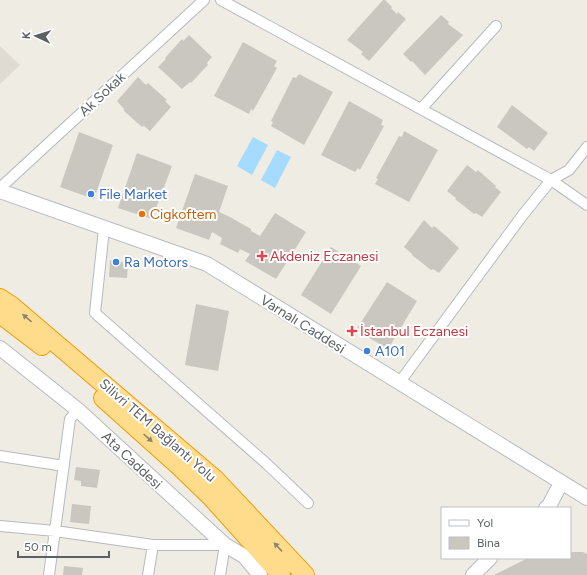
<svg xmlns="http://www.w3.org/2000/svg" width="587" height="575" font-family="Figtree,sans-serif">
	<rect width="100%" height="100%" fill="#efece3"/>
	<path fill="#dfdbd2" d="M0,46l20,19 -20,19z"/>
	<path fill="#a4dbff" d="M253,137l15,8 -16,30 -15,-9z
		M277,150l14,7 -16,31 -14,-8z"/>
	<path fill="#cac7c0" d="M383,0h2l7,7 -1,1 6,6 1,-2 8,7 -37,42 -8,-7 2,-2 -16,-12z
		M441,15l8,7 -1,2 15,11 -38,40 -13,-14 -1,1 -8,-8z
		M189,35l23,22 -5,6 1,2 -4,4 -13,14 -1,-1 -8,7 -24,-22 8,-8 -1,-1 17,-19 1,2z
		M243,42l34,19 -3,5 3,2 -24,43 -2,-2 -2,5 -35,-18z
		M299,74l34,18 -29,53 -33,-19 2,-4 -2,-1 22,-44 3,1z
		M138,77l8,8 2,-2 19,17 -2,1 6,6 -21,24 -6,-5 -2,1 -18,-16v-2l-7,-8z
		M349,101l34,19 -2,5 3,1 -24,44 -2,-2 -3,4 -34,-17z
		M512,105l36,28 -14,18 -5,-4 -2,2 -30,-22z
		M404,131l34,19 -29,52 -34,-18 3,-5 -2,-1 23,-42 3,1z
		M79,132l34,13 -19,54 -34,-12z
		M137,153l35,13 -20,53 -34,-11z
		M467,165l9,7 2,-2 18,16 -1,1 6,5 -19,25 -6,-4 -2,1 -19,-15 1,-1 -9,-7z
		M195,174l33,12 -9,26 11,5 21,12v2l9,5 15,-23 31,19 -30,47 -31,-18 5,-7 -10,-5 -2,4 -18,-9 2,-6 -10,-6 -3,8 -33,-12z
		M424,220l8,8 2,-2 11,9 14,13 -20,25 -6,-4 -2,1 -19,-15v-1l-8,-7z
		M331,247l30,19 -30,48 -30,-19z
		M110,260l18,3 -1,15 -18,-1z
		M387,282l30,19 -29,48 -32,-19z
		M196,304l33,7 -11,60 -33,-6z
		M76,467l24,3 -3,18 -16,-2v-5l-7,-1z
		M72,504l19,2 -2,18 -19,-2z
		M570,552h13l4,2v21h-93l34,-17h42z
		M64,566l19,2 -1,7h-19z"/>
	<g fill="none" stroke-linecap="round" stroke-linejoin="round">
		<g stroke="#b6babf" stroke-width="12">
			<path id="street" d="M221,0l330,180 36,25
				M421,109l75,-83
				M0,188l204,-188
				M104,229l-9,84 173,152 40,38
				M399,383l123,-167 29,-36 18,-10 18,-23
				M0,456l64,10
				M0,526l55,5 98,14h72l-5,30
				M49,575l21,-156 8,-9
				M148,575l5,-30"/>
		</g>
		<g stroke="#b7bbc1" stroke-width="16">
			<path id="secondary" d="M0,191l207,73 380,234
				M0,348l78,62 147,135 19,11 16,19
				M546,508l3,-2 12,-23
				M473,575l17,-17"/>
		</g>
		<g stroke="#f39b00" stroke-width="20">
			<path id="highway" d="M0,298l12,8 203,173 90,96
				M0,314l42,32
				M103,398l76,68 32,31 70,78"/>
		</g>
		<use href="#street" stroke="#fff" stroke-width="10"/>
		<use href="#secondary" stroke="#fff" stroke-width="14"/>
		<use href="#highway" stroke="#ffdc8b" stroke-width="18"/>
	</g>
	<defs><path id="oneway-solid" d="M-6-.8H1V-3.2L6.5 0L1 3.2V.8H-6Z"/></defs>
	<g fill="#8c8570">
		<use href="#oneway-solid" transform="translate(27 318) rotate(-140)"/>
		<use href="#oneway-solid" transform="translate(148 438) rotate(42)"/>
		<use href="#oneway-solid" transform="translate(278 547) rotate(-133)"/>
	</g>
	<g fill="#3f7fe0" stroke="#fff" stroke-width="1.5">
		<circle cx="91" cy="194" r="4"/>
		<circle cx="116" cy="262" r="4"/>
		<circle cx="367" cy="351" r="4"/>
	</g>
	<circle fill="#e8710a" stroke="#fff" stroke-width="1.5" cx="142" cy="214" r="4"/>
	<g fill="#e0444e" stroke="#fff" stroke-width="1.5">
		<path d="M260 250h4v4h4v4h-4v4h-4v-4h-4v-4h4z"/>
		<path d="M350 325h4v4h4v4h-4v4h-4v-4h-4v-4h4z"/>
	</g>
	<g text-anchor="middle" stroke-width="4" stroke-linejoin="round" paint-order="stroke">
		<g font-size="14" fill="#5b6065" stroke="#fff">
			<text transform="translate(102 94) rotate(-43)" y="5">Ak Sokak</text>
			<text transform="translate(303 324) rotate(32)" y="5">Varnalı Caddesi</text>
			<text transform="translate(158 430) rotate(41)" y="5">Silivri TEM Bağlantı Yolu</text>
			<text transform="translate(132 460) rotate(43)" y="5">Ata Caddesi</text>
		</g>
		<g font-size="14" fill="#366cbe" stroke="#fff" text-anchor="start">
			<text x="99" y="199">File Market</text>
			<text x="124" y="267">Ra Motors</text>
			<text x="375" y="356">A101</text>
		</g>
		<g font-size="14" fill="#c56008" stroke="#fff" text-anchor="start">
			<text x="150" y="219">Cigkoftem</text>
		</g>
		<g font-size="14" fill="#be3a42" stroke="#fff" text-anchor="start">
			<text x="270" y="261">Akdeniz Eczanesi</text>
			<text x="360" y="336">İstanbul Eczanesi</text>
		</g>
	</g>
	<rect x="441" y="507" width="130" height="52" fill="#ffffff" stroke="#bdbfc1"/>
	<rect x="449" y="520" width="20" height="6" fill="#ffffff" stroke="#bdbfc1"/>
	<text x="477" y="527" font-size="12" fill="#5b6065">Yol</text>
	<rect x="449" y="537" width="20" height="12" fill="#cac7c0" stroke="#bdbfc1"/>
	<text x="477" y="547" font-size="12" fill="#5b6065">Bina</text>
	<g transform="translate(36 36) rotate(274)" stroke="#ffffff" stroke-width="3" paint-order="stroke">
	<path d="M0-3L7 15L0 10L-7 15Z" fill="#5b6065"/>
	<text y="-6" font-size="11" font-weight="bold" text-anchor="middle" fill="#5b6065">K</text>
	</g>
	<path d="M18 551v6h91v-6" fill="none" stroke="#5b6065" stroke-width="2"/>
	<text x="24" y="551" font-size="12" fill="#5b6065" stroke="#ffffff" stroke-width="3" paint-order="stroke">50 m</text>
</svg>
